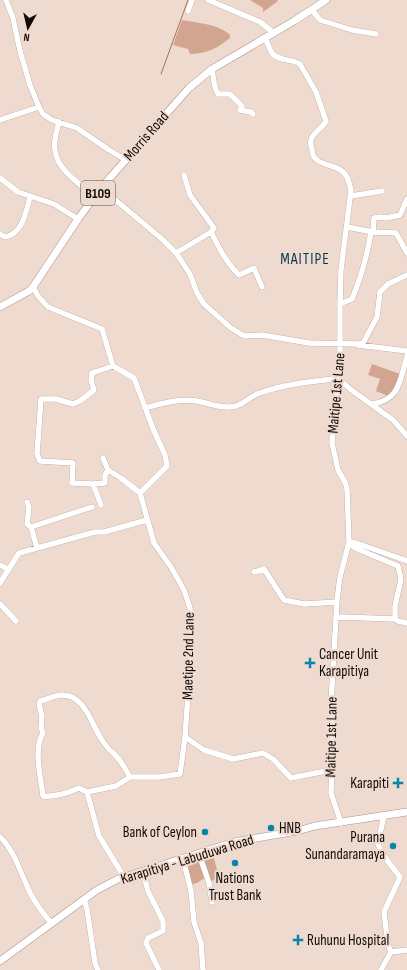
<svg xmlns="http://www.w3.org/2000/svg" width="407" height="970" font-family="'Sofia Sans Condensed',sans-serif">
	<rect width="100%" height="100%" fill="#efdad0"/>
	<path fill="#d2a591" d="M250,0h27l1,1 -15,11v-4z
		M182,20c15,3 37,4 48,15v3c-14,11 -22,15 -40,16l-2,-5 -15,-4z
		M372,364l28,10 -3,11 -9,11 -12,-5 4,-12 -12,-4z
		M212,851l5,19 5,4 -10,7 -9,-2 -6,4 -8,2 -6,-26z"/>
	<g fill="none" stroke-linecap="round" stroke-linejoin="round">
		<path stroke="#aa7158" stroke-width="1" d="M161,74l27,-74"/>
		<g stroke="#aa968e" stroke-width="6">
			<path id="minor" d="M6,0l7,18 7,33 10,34 9,22 4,7 9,6 25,8 32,22 17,10
				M208,0l52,22 14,11
				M312,10l8,10 32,10 24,4
				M188,11l4,-11
				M265,38c3,5 4,11 7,15 5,8 21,6 28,11l16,28 10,29c-4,8 -13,11 -15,19 -1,3 0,6 1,9 0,2 1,7 3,9 5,7 19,7 27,13 6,4 7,12 9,19l-10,80 -1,34v76l-4,16 -3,22 -1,25 6,27 7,12 2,7 2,53 -9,35 -3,23 -6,103 2,35 -2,55 10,30
				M212,69c2,9 1,17 6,25h12l12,12 -2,4 11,2 2,2
				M0,120l39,-13
				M59,122c-2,9 -6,19 -4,28 2,20 25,34 40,47
				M0,178l18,14 36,12 24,15
				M101,188l61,51 14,14 14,21 7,19 7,11 27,24 13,8 18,-1 47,8 49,1 5,-1 14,-26 3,-25 8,-8 19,-9
				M351,196l31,-5
				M347,227l26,5 23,1 11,20
				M211,232c8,15 15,31 28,43l15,-7 8,19
				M373,232l1,-14 7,-1 5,1 14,-3 7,-16
				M0,234l5,3c18,-4 21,-25 25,-40
				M176,253l35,-21 3,-4 -24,-33 -6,-20
				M33,287l5,9 10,11 54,22 11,37 21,12 20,53 11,24 2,11 -27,27 14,50 17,24 13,23 6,18 1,42 -6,87 -5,37 -21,3h-29l-14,9 -29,6 12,44 25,41
				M340,304l12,-5c10,-24 15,-42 19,-67
				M358,345l49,6
				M340,380l10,9 43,31 14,16
				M371,404c29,-3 29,-24 36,-48
				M145,408c16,-4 35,-10 52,-7 11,2 22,7 33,6 11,0 18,-9 27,-13 24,-9 50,-12 76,-15l7,1
				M103,458l5,12 13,8 19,15
				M93,484l12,-1v-8l3,-5
				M27,502l2,5 -2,17 4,3
				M101,505l-8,-21 -21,-1 1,-20 -33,-2 -3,-7 4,-55h15l17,5 7,-3 14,-11 -3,-10 1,-7 21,-7
				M349,542l6,6 43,18 3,13 -6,27v13l3,2 9,2
				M349,542l7,1 51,18
				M37,548l-6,-21 61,-20
				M0,565l8,4
				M254,572l10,-3 20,31 20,4 33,-2
				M0,583l19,-30 76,-21h9l43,-12
				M0,604l16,17
				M336,618l6,-1 53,2
				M185,737l19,13 29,9 30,-6 10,6 18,19 40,-8
				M87,792l-8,-4c-12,5 -23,9 -36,8 -2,-18 -10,-47 0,-63l-2,-5 1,-12 -3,-12 1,-3c7,-2 14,-5 21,-6 24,-1 30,29 41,45 4,7 9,11 14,16 6,6 10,14 14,21
				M384,815l-6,29 6,12 16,21 -16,35 4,33 3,7
				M0,837c14,13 19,32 27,49 5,13 15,26 24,37
				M199,854l10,29 3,19
				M183,859l8,32 3,31 7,21 2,27
				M143,872l5,19 15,30v10l-15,7 -2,5 13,27
				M84,899l3,10 8,54 3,7
				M391,952l16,-2
				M381,970l10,-18"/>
		</g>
		<g stroke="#aa968e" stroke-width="8">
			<path id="major" d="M0,307l29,-16 4,-4 45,-68 23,-31 88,-100 23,-19 82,-48 32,-21
				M0,961l97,-71 21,-11 116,-37 63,-11 18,-5 92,-14"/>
		</g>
		<use href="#minor" stroke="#fff" stroke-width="5.5"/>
		<use href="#major" stroke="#fff" stroke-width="7"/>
	</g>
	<g fill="#0886a9" stroke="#efdad0" stroke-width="1.5">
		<path d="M308 657h4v4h4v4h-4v4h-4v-4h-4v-4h4z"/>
		<path d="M396 777h4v4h4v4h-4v4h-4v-4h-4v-4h4z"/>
		<circle cx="271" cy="828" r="4"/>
		<circle cx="205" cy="832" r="4"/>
		<circle cx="393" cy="846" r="4"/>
		<circle cx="235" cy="863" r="4"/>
		<path d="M296 934h4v4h4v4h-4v4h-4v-4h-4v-4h4z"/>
	</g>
	<g text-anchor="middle" stroke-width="4" stroke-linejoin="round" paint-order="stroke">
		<rect fill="#efdad0" stroke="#544843" stroke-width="1" x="81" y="181" width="34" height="24" rx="3"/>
		<g font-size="14" font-weight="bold" fill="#110a07">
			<text x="98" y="198">B109</text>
		</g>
		<g font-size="15" fill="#110a07" stroke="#efdad0">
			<text transform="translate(146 136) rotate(-49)" y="5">Morris Road</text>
			<text transform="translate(336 393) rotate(-85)" y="5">Maitipe 1st Lane</text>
			<text transform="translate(188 656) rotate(-89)" y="5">Maetipe 2nd Lane</text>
			<text transform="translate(331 737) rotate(-89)" y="5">Maitipe 1st Lane</text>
			<text transform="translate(187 859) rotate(-17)" y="5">Karapitiya - Labuduwa Road</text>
		</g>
		<g font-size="15" fill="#110a07" stroke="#efdad0" text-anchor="start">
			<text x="319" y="659">Cancer Unit<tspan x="319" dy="17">Karapitiya</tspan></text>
			<text x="389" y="788" text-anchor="end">Karapiti</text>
			<text x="279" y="833">HNB</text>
			<text x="197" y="837" text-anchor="end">Bank of Ceylon</text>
			<text x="385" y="842" text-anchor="end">Purana<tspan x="385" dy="17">Sunandaramaya</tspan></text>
			<text x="235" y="883" text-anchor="middle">Nations<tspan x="235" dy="17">Trust Bank</tspan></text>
			<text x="307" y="945">Ruhunu Hospital</text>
		</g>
		<g font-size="16" letter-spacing="1" fill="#033a4b" stroke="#efdad0">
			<text x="305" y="264">MAITIPE</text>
		</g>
	</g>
	<g transform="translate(28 28) rotate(188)" stroke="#efdad0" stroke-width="3" paint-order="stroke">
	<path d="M0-3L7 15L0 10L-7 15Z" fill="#110a07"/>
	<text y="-6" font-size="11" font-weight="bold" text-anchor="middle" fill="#110a07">N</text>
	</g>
</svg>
